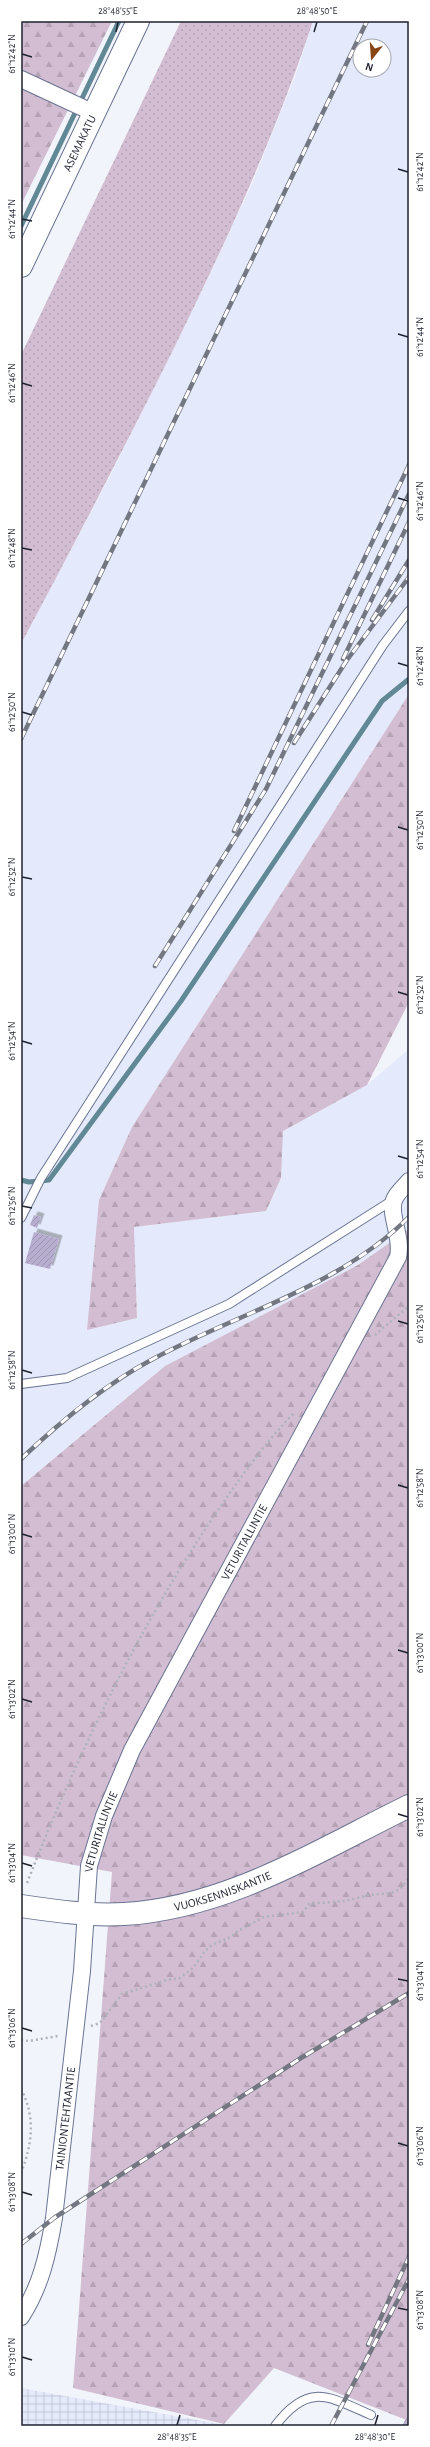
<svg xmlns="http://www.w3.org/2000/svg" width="430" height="2447" font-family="'Alegreya Sans',sans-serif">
	<defs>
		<pattern id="industrial-grid" width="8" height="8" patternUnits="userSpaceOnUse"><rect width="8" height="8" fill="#e4eafb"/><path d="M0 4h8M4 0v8" fill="none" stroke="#c3c8d7"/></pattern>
		<pattern id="green-dots" width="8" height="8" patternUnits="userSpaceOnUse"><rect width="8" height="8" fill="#d3bdd2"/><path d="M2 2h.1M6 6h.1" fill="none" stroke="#b5a2b5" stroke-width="1.8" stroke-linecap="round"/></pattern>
		<pattern id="forest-firs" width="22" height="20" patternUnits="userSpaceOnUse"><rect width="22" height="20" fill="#d3bdd2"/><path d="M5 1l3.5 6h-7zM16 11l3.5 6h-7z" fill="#b5a2b5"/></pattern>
		<pattern id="building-hatch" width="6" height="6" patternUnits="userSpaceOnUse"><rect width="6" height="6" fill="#b8aed0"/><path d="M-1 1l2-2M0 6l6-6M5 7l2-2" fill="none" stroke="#9e95b3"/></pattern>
		<filter id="shadow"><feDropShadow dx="3.5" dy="-3.5" stdDeviation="0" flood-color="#0004"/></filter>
	</defs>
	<rect width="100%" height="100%" fill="#f1f4fb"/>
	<path fill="#e4eafb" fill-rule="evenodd" d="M313,21h96v673l-277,433 -33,73 38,118 -3,-91 132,-16 15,-33 1,-47 85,-46 42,-36v180l-51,36 -193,101 -144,120v-842l88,-166 100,-202 43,-92 44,-110zM360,46h24v24h-24z"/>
	<path fill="url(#industrial-grid)" d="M21,2388l209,38h-209z"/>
	<path fill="url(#green-dots)" d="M181,21h132c-37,112 -86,219 -138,325 -50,100 -101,199 -154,298v-289z"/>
	<path fill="url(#forest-firs)" d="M21,21h91l-91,184z
		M409,694v308l-42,83 -84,46 -2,47 -15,33 -132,16 3,91 -50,12 12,-130 33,-73z
		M409,1229v1192l-135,-53 -50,56 -151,-36 39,-516 -91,-17v-369l144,-120 193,-101z"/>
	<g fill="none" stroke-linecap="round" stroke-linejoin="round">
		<path stroke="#618895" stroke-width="5" d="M21,226l98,-205
			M21,1180l8,2 20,-2 132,-179 201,-300 27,-22"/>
	</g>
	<path fill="url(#building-hatch)" filter="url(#shadow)" d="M34,1215l7,2 -4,11 -7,-3z
		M34,1232l25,7 -9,30 -25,-6z
		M409,2413v13h-7z"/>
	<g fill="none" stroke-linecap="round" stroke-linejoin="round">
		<g stroke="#6a7492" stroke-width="10">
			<path id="lane" d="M21,1218l20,-40 342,-533 26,-34
				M21,1384l46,-6 162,-74 164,-104
				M275,2426c33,-44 53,-30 96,-11"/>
		</g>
		<g stroke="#6a7492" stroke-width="18">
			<g id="street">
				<path d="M21,79l73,34"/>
				<path id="s1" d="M21,2317c20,-31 27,-63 33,-99l28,-247 7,-105 15,-50 28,-66 266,-493c5,-21 -11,-45 -3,-59 3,-6 9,-11 14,-17"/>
			</g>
		</g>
		<g stroke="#6a7492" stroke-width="24">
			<g id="secondary">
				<path id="s2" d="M21,266l117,-245"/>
				<path id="s3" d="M21,1906c33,5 69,10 103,8 103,-6 195,-64 285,-108"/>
			</g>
		</g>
		<path stroke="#afb2bb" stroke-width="2.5" stroke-dasharray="2 3" stroke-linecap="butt" d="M375,1335l34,-29
			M27,1883c48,-123 106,-244 179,-355 27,-40 54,-80 88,-115
			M91,2026l9,-3 22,-29 45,-14 13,-2 13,-10 12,-17 7,-6 19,-8 7,-6 26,-14 39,-5 6,-8 36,-3 24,-6 22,-2 9,-4 9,-11
			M21,2040l8,1 29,-5
			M21,2089c15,28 11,56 0,84"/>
		<use href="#lane" stroke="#fff" stroke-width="8"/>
		<use href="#street" stroke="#fff" stroke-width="16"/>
		<use href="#secondary" stroke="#fff" stroke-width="22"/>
		<g stroke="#737781" stroke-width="4.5">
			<path id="rail" d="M372,620l37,-60
				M343,659l66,-137
				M21,739l346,-718
				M294,743l53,-83 62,-83
				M234,831l175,-366
				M155,966l111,-177 143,-295
				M21,1459c40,-38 83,-74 132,-100 85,-46 186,-72 256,-142
				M21,2244l33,-26 247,-160 108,-65
				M368,2345l41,-88
				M331,2426l78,-147"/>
		</g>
		<use href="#rail" stroke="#fff" stroke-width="3" stroke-dasharray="9" stroke-linecap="butt"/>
	</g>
	<path fill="none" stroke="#1e222f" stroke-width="1.5" d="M116,32l2,-10M314,32l3,-10M22,54l10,3M398,169l10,3M22,219l10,2M398,334l10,3M22,383l10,3M398,498l10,3M22,548l10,2M398,663l10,3M22,712l10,3M398,827l10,3M22,877l10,2M398,992l10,3M22,1041l10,3M398,1156l10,3M22,1206l10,2M398,1321l10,3M22,1370l10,3M398,1485l10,3M22,1534l10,3M398,1650l10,3M22,1699l10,3M398,1814l10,3M22,1863l10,3M398,1979l10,2M22,2028l10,3M398,2143l10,3M22,2192l10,3M398,2308l10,2M22,2357l10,3M177,2425l3,-10M375,2425l3,-10"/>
	<g text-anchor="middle" stroke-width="3.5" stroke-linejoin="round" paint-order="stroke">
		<g font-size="12" fill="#1e222f" stroke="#fff">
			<text dy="4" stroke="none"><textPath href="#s2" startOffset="136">ASEMAKATU</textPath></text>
			<text dy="4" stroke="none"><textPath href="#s1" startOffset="819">VETURITALLINTIE</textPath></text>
			<text dy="4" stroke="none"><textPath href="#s1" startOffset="495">VETURITALLINTIE</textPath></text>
			<text dy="4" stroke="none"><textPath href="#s3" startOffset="205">VUOKSENNISKANTIE</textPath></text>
			<text dy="4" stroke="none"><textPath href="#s1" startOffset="205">TAINIONTEHTAANTIE</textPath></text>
		</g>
	</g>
	<rect width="430" height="2447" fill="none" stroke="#ffffff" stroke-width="44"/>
	<g transform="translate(372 58) rotate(197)"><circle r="19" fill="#ffffff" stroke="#a5a7ac"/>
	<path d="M0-3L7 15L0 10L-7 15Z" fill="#874415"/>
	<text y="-6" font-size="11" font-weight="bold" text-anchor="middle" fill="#1e222f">N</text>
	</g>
	<rect x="22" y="22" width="386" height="2403" fill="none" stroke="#1e222f" stroke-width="1.5"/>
	<g font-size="10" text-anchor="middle" fill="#1e222f">
		<text x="118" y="14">28°48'55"E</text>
		<text x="317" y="14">28°48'50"E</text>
		<text transform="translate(11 54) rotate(-90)" y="4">61°12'42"N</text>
		<text transform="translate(419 172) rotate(-90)" y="4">61°12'42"N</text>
		<text transform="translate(11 219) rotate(-90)" y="4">61°12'44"N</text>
		<text transform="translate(419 337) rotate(-90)" y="4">61°12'44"N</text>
		<text transform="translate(11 383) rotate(-90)" y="4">61°12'46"N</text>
		<text transform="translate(419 501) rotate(-90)" y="4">61°12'46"N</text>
		<text transform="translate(11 548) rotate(-90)" y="4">61°12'48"N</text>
		<text transform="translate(419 666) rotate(-90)" y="4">61°12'48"N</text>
		<text transform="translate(11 712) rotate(-90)" y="4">61°12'50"N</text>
		<text transform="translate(419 830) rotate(-90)" y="4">61°12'50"N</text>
		<text transform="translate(11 877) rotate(-90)" y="4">61°12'52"N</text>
		<text transform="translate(419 995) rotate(-90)" y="4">61°12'52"N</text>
		<text transform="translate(11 1041) rotate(-90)" y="4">61°12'54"N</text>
		<text transform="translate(419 1159) rotate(-90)" y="4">61°12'54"N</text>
		<text transform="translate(11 1206) rotate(-90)" y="4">61°12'56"N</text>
		<text transform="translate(419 1324) rotate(-90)" y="4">61°12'56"N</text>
		<text transform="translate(11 1370) rotate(-90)" y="4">61°12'58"N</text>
		<text transform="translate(419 1488) rotate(-90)" y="4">61°12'58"N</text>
		<text transform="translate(11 1534) rotate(-90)" y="4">61°13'00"N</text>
		<text transform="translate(419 1653) rotate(-90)" y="4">61°13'00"N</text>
		<text transform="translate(11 1699) rotate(-90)" y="4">61°13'02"N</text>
		<text transform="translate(419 1817) rotate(-90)" y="4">61°13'02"N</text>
		<text transform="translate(11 1863) rotate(-90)" y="4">61°13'04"N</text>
		<text transform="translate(419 1981) rotate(-90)" y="4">61°13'04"N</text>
		<text transform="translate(11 2028) rotate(-90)" y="4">61°13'06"N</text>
		<text transform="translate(419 2146) rotate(-90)" y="4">61°13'06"N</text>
		<text transform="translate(11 2192) rotate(-90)" y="4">61°13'08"N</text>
		<text transform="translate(419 2310) rotate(-90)" y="4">61°13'08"N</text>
		<text transform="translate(11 2357) rotate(-90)" y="4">61°13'10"N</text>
		<text x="177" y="2440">28°48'35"E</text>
		<text x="375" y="2440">28°48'30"E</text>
	</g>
</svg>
